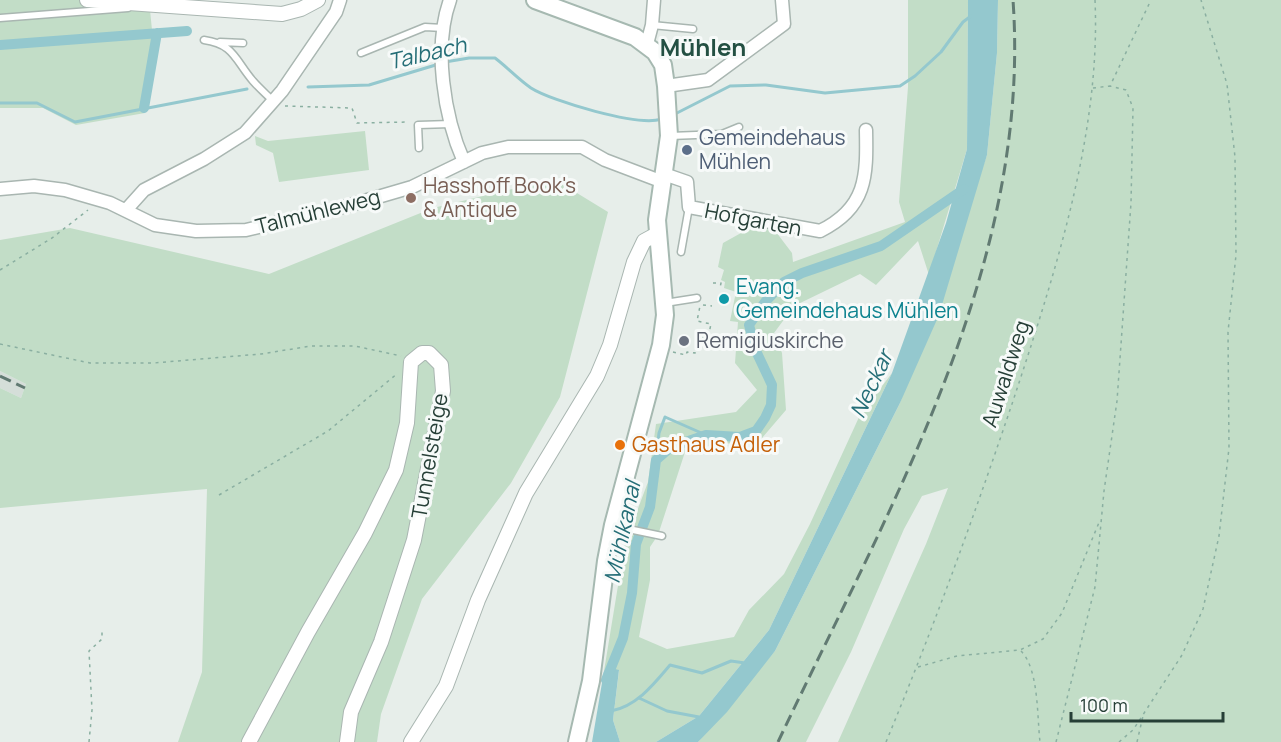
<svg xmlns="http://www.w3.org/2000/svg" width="1281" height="742" font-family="Manrope,sans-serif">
	<rect width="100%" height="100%" fill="#e7eeea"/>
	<path fill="#d5ded9" d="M0,371l26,13 -5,14 -21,-10z"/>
	<path fill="#c2ddc7" d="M0,0h149l4,40 -8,73 -69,12 -33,-17h-43z
		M908,0h60l-1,149 -38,126 -11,-34 -42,44 -16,-11 -66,32 -20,27 8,20 4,57 -30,35 -35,-2 -36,9 -27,83 -8,12v33l-11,57 28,12 67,-12 15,-27 35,-36 26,-50 50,-109 32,-42 -123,257 -70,86 -43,26h-36l-7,-22 6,-49h-15l21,-128 23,-61 8,-58 80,-12 21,-22 -22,-27 3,-41 -8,-1 6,-29 -12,-4 1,-6 -4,-2 3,-10 -6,-3 5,-24 18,-10 7,-8 25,3 19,25 1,9 112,-40 -6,-20 9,-115z
		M998,0h283v742h-443l88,-198 22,-56 -26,8 -18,33 -53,123 -45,90h-108l77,-91 125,-248 87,-248 10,-102z
		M365,131l4,39 -90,12 -6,-29 -17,-8 -1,-9 13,5z
		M554,179l54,33 -48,185 -49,86 -89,116 -41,115 -4,28h-199l24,-70 5,-183 -207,19v-120l21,10 5,-14 -26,-13v-131l70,-12 199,46 164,-66z"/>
	<path fill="#94c8ce" d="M968,0h30l-1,53 -10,102 -48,160 -39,88 -125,248 -48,61 -29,30h-42l43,-26 70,-86 123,-257 54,-150 21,-74z
		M611,668l8,2 -6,50 7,22h-28l12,-71z"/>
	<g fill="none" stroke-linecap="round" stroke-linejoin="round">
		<path stroke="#94c8ce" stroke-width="3" d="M445,62l24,-4h26c12,9 23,21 36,30 20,13 108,39 130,31
			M308,87l61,-2 70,-21
			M0,103h37l38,19 172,-33
			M673,115l57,-29 36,-1 59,8 75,-7 15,-10 26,-24 22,-30 8,-6
			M656,460l3,-27 6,-16 41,18
			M639,698l28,13 32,6
			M611,711c26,-5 43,-27 59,-46l32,8 29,-12 14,2"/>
		<path stroke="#94c8ce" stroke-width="10" d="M0,45l187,-14
			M144,108l13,-75
			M606,680l17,-42 9,-45 4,-49 14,-37 6,-47 15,-13 35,-12 34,2 16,-6 9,-13 6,-13 1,-20 -16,-34 -7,-26 16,-23 19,-20 18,-9 79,-27 83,-57"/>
		<g stroke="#a9b6b1" stroke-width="9">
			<path id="service" d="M0,18l128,-10
				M652,25l41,4
				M204,40c30,4 31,20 49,41 6,7 13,13 20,20
				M220,42l23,1
				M361,53l64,-26 18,1
				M670,136l52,-2 17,-7
				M419,148l-1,-23 33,-1
				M681,252l8,-45
				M665,303l32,-5
				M614,526l48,10"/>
		</g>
		<g stroke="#a9b6b1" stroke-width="15">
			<path id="minor" d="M450,0c-17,47 -6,117 14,162
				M647,44l5,-19 2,-25
				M666,86l42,-6 76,-56 -2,-24
				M664,174l23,8 2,25 131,24c47,-23 47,-55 46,-101
				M0,189l34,-3 31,4 45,13 45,22 41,6 50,-1 101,-24 65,-19 70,-34 26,-6h74l23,13 58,22
				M126,210l18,-20 60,-31 41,-26 37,-42 54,-79 4,-12"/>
		</g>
		<g stroke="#a9b6b1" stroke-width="16">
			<path id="tertiary" d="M87,0l195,14 19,-5 17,-9
				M249,742l59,-110 57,-99 31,-63 11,-47 4,-61 11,-9h7l12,12 2,26 -29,149 -33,102 -30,70 -4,30
				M411,742l35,-56 32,-86 48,-107 71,-117 13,-31 24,-83 10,-21 13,-7"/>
		</g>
		<g stroke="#a6b9b1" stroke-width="20">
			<path id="secondary" d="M535,0l100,37 20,15 8,13 3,21 3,50 -12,84 8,95 -4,30 -48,180 -7,36 -15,120 -14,61"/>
		</g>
		<path stroke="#8aafa1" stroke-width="1.5" stroke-dasharray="3 4.5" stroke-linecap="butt" d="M1093,88l17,-2 41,-86
			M285,106l67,2 5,15 52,-1
			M0,270l52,-32 36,-28
			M713,283h8l-1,5
			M703,305l9,1
			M0,344l90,19h64l107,-9 50,-8h44l46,10
			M673,352l13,3 1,-3 8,1 3,-16 10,1 3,-14 -14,-3 3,-15
			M219,495l109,-64 70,-58
			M1021,651c18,18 16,66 19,91
			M918,667l39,-11 63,-6 23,-11 19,-26 38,-93
			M89,742l3,-32 -3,-59 13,-12v-9
			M886,742c47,-113 89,-228 128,-344 41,-125 87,-265 81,-398
			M1056,742l39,-155 9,-96 13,-90 14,-198 2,-95 -7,-18 -16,-4
			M1119,742l14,-12 49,-75 21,-46 16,-73 10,-88 -1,-116 8,-77 -1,-98 -8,-73 -26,-84
			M1137,742l6,-26"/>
		<use href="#service" stroke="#fff" stroke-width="6"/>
		<use href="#minor" stroke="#fff" stroke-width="12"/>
		<use href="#tertiary" stroke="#fff" stroke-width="14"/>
		<use href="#secondary" stroke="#fff" stroke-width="16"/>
		<path stroke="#617a72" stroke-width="3" stroke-dasharray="12 6" stroke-linecap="butt" d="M0,376l25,12
			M778,742c110,-233 254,-476 235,-742"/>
	</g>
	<circle fill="#5c6f8a" stroke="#f7faf9" stroke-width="2" cx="687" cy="150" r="6"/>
	<circle fill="#8d6e63" stroke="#f7faf9" stroke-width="2" cx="411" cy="198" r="6"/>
	<circle fill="#0f9aa8" stroke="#f7faf9" stroke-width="2" cx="724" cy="299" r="6"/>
	<circle fill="#6b7280" stroke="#f7faf9" stroke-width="2" cx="684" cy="341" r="6"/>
	<circle fill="#e8710a" stroke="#f7faf9" stroke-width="2" cx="620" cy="445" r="6"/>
	<g text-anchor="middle" stroke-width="6" stroke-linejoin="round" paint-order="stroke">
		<g font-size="21" fill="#4e5e75" stroke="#f7faf9" text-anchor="start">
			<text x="699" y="145">Gemeindehaus<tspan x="699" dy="24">Mühlen</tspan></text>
		</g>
		<g font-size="21" fill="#785e54" stroke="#f7faf9" text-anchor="start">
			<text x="423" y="193">Hasshoff Book's<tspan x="423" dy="24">&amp; Antique</tspan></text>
		</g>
		<g font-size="21" fill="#263f37" stroke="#f7faf9">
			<text transform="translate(318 212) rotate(-14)" y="7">Talmühleweg</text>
			<text transform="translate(753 220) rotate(11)" y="7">Hofgarten</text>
			<text transform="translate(1006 374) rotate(-72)" y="7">Auwaldweg</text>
			<text transform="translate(430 456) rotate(-80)" y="7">Tunnelsteige</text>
		</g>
		<g font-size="21" fill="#0d838f" stroke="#f7faf9" text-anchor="start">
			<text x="736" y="294">Evang.<tspan x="736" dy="24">Gemeindehaus Mühlen</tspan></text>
		</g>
		<g font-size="21" fill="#5b616d" stroke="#f7faf9" text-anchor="start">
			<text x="696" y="348">Remigiuskirche</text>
		</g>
		<g font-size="21" fill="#c56008" stroke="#f7faf9" text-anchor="start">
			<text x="632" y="452">Gasthaus Adler</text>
		</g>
		<g font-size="22" font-style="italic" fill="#256e77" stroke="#f7faf9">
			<text transform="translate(427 53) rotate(-13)" y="8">Talbach</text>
			<text transform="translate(871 384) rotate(-65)" y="8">Neckar</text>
			<text transform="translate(622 532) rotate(-78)" y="8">Mühlkanal</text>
		</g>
		<g font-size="24" font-weight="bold" fill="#245043" stroke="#f7faf9">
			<text x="703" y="56">Mühlen</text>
		</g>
	</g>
	<path d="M1071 712v9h152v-9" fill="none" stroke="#263f37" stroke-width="3"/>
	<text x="1080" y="712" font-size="18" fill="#263f37" stroke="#f7faf9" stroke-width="4.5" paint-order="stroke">100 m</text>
</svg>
